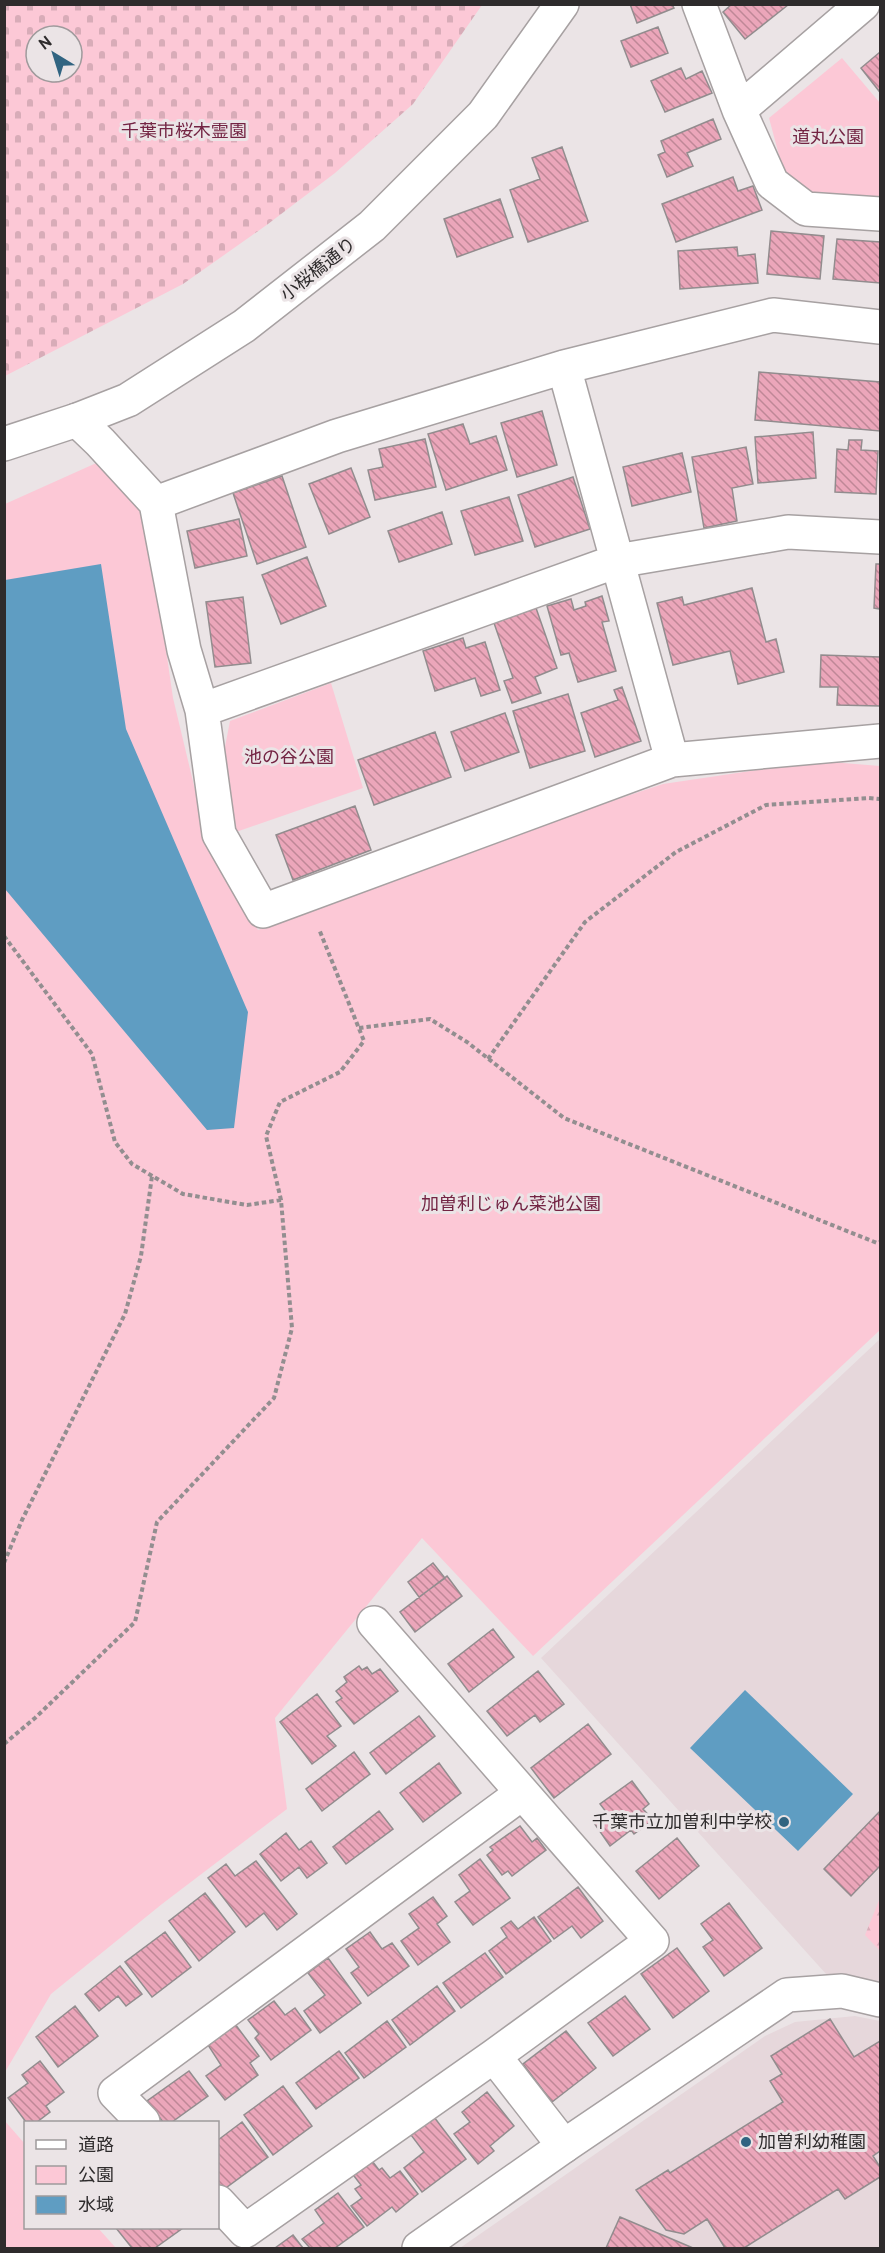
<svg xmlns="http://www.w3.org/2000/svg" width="885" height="2253" font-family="Overpass,'Noto Sans JP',sans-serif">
	<defs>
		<pattern id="forest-firs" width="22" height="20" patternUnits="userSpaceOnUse" patternTransform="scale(1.5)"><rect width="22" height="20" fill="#fcc8d6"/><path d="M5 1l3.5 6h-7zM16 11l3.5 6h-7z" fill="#d8acb8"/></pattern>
		<pattern id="cemetery-stones" width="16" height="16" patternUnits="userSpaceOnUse" patternTransform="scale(1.5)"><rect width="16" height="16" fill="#fcc8d6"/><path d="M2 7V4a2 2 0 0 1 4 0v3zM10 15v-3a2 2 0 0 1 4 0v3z" fill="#d8acb8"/></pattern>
		<pattern id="building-back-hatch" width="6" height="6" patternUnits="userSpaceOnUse" patternTransform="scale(1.5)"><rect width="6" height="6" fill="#eba6ba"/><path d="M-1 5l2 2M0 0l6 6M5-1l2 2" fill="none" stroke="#bf8797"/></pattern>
	</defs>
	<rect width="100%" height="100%" fill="#ebe4e6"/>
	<path fill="#e6d7db" d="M880,1339v648l-44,-2 -295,-327z
		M855,2016l25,5v227h-420l305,-212 30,-14z"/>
	<path fill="url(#forest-firs)" d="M880,1898v53l-15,-16z"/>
	<path fill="url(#cemetery-stones)" fill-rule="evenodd" d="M5,4h477v1l-69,99 -78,69 -67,51 -85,60 -178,92zM36,36h36v36h-36z"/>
	<path fill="#fcc8d6" d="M842,58l38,45v101l-71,-6 -26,-28 -14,-52z
		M103,460l42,45 28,193 35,146 50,86 234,-89 171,-57 155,-23 62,5v564l-347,326 -111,-118 -147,180 12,91 -125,95 -111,90 -46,78v-1568z
		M331,683l32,105 -127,44 -13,-75 7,-36z
		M4,2120l21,24 1,84h72l18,20h-111z"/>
	<path fill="#5f9dc2" d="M101,564l25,165 122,283 -14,116 -27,2 -202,-241v-309z
		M745,1690l108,104 -55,57 -108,-103z"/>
	<path fill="url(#building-back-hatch)" stroke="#928c8e" stroke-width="1.5" d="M630,4h42l2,4 -37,15z
		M732,4h56v1l-43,34 -22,-27z
		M658,27l10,26 -37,14 -10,-26z
		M880,52v37l-1,2 -18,-23z
		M681,68l5,11 16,-8 10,22 -47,19 -14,-31z
		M713,119l8,20 -34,14 6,13 -26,11 -9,-22 7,-3 -4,-11z
		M562,147l26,74 -60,21 -18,-52 30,-11 -8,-21z
		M733,177l5,14 15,-5 9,24 -86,32 -14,-38z
		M500,199l13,38 -56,20 -13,-38z
		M771,231l53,5 -4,43 -53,-5z
		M837,239l43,3v41l-47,-4z
		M737,247l1,9 17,-2 3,29 -78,6 -2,-38z
		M759,372l121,10v49l-125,-11z
		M542,411l15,54 -40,12 -16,-54z
		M463,424l7,20 26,-8 11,34 -61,20 -18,-56z
		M813,432l3,46 -58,5 -3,-46z
		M425,439l11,48 -61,13 -7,-30 15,-3 -4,-18z
		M849,440h13l-1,10 17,1 -2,43 -41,-2 2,-43 11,1z
		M746,447l7,37 -21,4 5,33 -33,7 -12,-71z
		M682,453l9,39 -59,14 -9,-39z
		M351,468l19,49 -41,17 -20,-50z
		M282,476l24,71 -49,17 -24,-71z
		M573,477l17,52 -55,18 -17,-52z
		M509,497l14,44 -48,14 -14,-44z
		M442,512l10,32 -53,18 -11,-31z
		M239,519l8,37 -52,12 -8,-37z
		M307,557l19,49 -45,18 -19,-49z
		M876,564h4v45l-6,-1z
		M752,588l14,54 10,-3 8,33 -46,12 -8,-33 -57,14 -16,-62 25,-6 2,8z
		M602,596l7,25 -7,1 14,49 -38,11 -9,-29 -8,2 -14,-49 24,-7 3,11 12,-4 -1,-4z
		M243,597l8,66 -36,4 -9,-65z
		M536,608l21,60 -22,9 6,16 -29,10 -8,-22 9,-3 -19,-55z
		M463,638l3,10 19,-6 15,48 -19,6 -6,-18 -40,13 -12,-40z
		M821,655l59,2v49l-43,-1 1,-18h-18z
		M622,687l19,54 -46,16 -14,-44 37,-13 -4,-10z
		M568,694l17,57 -55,17 -17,-57z
		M505,713l14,39 -54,19 -14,-39z
		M435,732l16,45 -77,28 -16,-45z
		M355,806l16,44 -78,30 -17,-45z
		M433,1563l12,15 -26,19 -11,-15z
		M447,1576l15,20 -47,36 -15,-20z
		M493,1629l21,28 -45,35 -21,-28z
		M359,1666l3,4 5,-3 5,7 8,-5 18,22 -44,33 -18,-22 6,-4 -6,-7 11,-9 -3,-5z
		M538,1671l26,33 -24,18 -5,-7 -28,21 -20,-25z
		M317,1694l24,32 -14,10 9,10 -24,18 -32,-42z
		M419,1716l16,20 -49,38 -16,-21z
		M588,1724l23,30 -57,44 -23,-30z
		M354,1752l16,22 -48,37 -16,-22z
		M439,1763l22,30 -38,29 -23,-29z
		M632,1781l17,23 -6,5 10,11 -19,14 -3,-4 -21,16 -16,-23 13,-10 -7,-9z
		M379,1811l14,18 -47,35 -13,-17z
		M880,1811v55l-29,30 -27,-27z
		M520,1826l12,16 5,-4 9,12 -34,26 -4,-5 -6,4 -15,-20 6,-5 -3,-3z
		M286,1833l13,17 12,-9 16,22 -20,15 -8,-11 -18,14 -21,-27z
		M677,1838l22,28 -40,33 -23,-28z
		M480,1859l30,39 -37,27 -18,-23 15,-11 -11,-16z
		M256,1861l41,53 -20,16 -13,-17 -18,14 -38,-49 18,-14 9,12z
		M578,1887l25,34 -22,17 -9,-12 -18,13 -16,-22z
		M205,1893l30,39 -36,29 -30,-40z
		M433,1897l14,19 -10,8 13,18 -32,23 -17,-24 18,-13 -10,-14z
		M729,1903l33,45 -38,28 -21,-29 10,-7 -12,-16z
		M534,1917l17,24 -45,33 -17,-23 18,-14 -6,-9 10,-7 7,8z
		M165,1932l26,35 -39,30 -27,-35z
		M370,1932l12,17 10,-6 17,23 -41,30 -17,-23 8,-6 -13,-18z
		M677,1948l32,43 -36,27 -32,-44z
		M485,1953l18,24 -42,31 -18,-25z
		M328,1958l33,45 -41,30 -16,-22 21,-16 -17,-22z
		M120,1966l22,28 -16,12 -8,-10 -19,15 -14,-17z
		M437,1986l18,25 -45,34 -18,-25z
		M625,1996l25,33 -37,27 -25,-33z
		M274,2001l11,14 10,-7 16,22 -40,30 -16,-22 4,-4 -11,-14z
		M75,2006l23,30 -40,31 -22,-30z
		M830,2019l24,38 26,-16v110l-7,5 7,11v10l-35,22 -7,-10 -94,59h-19l-18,-29 -23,15 -18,-4 -30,-40 32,-20 2,3 113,-71 -13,-21 12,-7 -11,-18z
		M387,2021l19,26 -42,31 -19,-25z
		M235,2024l24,32 -9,7 8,12 -33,25 -19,-24 15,-11 -13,-20z
		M566,2031l30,37 -44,34 -29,-38z
		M339,2051l20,27 -43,31 -20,-26z
		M40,2061l24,31 -18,14 4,6 -13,10h-11l-18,-24 20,-15 -6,-8z
		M189,2071l19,25 -36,26h-9l-16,-21z
		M283,2086l29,40 -39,29 -29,-40z
		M487,2092l27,34 -24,20 4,5 -16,13 -24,-30 16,-12 -8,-10z
		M434,2117l32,42 -44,33 -18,-24 20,-16 -13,-17z
		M242,2122l26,35 -45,33 -5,-7v-43z
		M369,2157l10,13 3,-2 8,10 10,-7 18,23 -22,18 -4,-5 -25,19 -16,-20 11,-8 -7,-9 6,-4 -10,-13z
		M338,2193l26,34 -29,21h-25l-8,-9 22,-16 -9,-13z
		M620,2217l73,31h-87z
		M116,2228h67l-28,20h-23z
		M293,2235l10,13h-28z"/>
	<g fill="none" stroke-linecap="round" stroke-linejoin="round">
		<g stroke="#a7a1a2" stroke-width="36">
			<path id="minor" d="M699,4l40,106 33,73 34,26 74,5
				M739,110l124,-106
				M564,367l108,393
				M77,420l23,22 56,61 28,147 18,60 17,124 44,77 409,-151 208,-19
				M156,503l181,-67 227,-69 209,-52 107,12
				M202,710l415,-149 171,-29 92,5
				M494,2056l70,90
				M143,2122l-28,-29 406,-299
				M218,2202l27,29 249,-175 158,-115 -278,-318"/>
		</g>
		<g stroke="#a7a1a2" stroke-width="36">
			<path id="tertiary" d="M4,444l73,-24 51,-20 116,-74 128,-100 111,-111 79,-111
				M419,2248l145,-102 223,-151 55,-4 38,9"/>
		</g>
		<path stroke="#938e90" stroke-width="4" stroke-dasharray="4.5 3" stroke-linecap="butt" d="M4,936l88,118 23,88 17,22 51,30 64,11 34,-5
			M359,1028l71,-9 37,23 97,76 313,125 3,-1
			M488,1059l97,-137 91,-70 90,-47 102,-7 12,1
			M4,1563l18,-43 103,-206 16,-58 11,-80
			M4,1744l31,-26 100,-96 22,-100 117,-124 18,-70 -11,-128 -15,-64 14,-34 60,-30 24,-31 -45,-112"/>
		<use href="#minor" stroke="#fff" stroke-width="33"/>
		<use href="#tertiary" stroke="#fff" stroke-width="33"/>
	</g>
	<g fill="#316481" stroke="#ebe4e6" stroke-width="2">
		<circle cx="784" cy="1822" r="6"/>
		<circle cx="746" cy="2142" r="6"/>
	</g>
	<g text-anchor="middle" stroke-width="6" stroke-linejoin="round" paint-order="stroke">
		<g font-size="18" fill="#732443" stroke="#ebe4e6">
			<text x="184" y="137">千葉市桜木霊園</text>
			<text x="828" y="143">道丸公園</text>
			<text x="289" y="763">池の谷公園</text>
			<text x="511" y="1210">加曽利じゅん菜池公園</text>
		</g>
		<g font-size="18" fill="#2e2b2c" stroke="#ebe4e6">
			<text transform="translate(318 269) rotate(-38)" y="6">小桜橋通り</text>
		</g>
		<g font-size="18" fill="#2e2b2c" stroke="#ebe4e6" text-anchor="end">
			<text x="772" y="1828">千葉市立加曽利中学校</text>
			<text x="758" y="2148" text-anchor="start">加曽利幼稚園</text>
		</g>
	</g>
	<rect width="885" height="2253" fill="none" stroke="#2e2b2c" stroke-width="12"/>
	<rect x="24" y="2121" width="195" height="108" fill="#ebe4e6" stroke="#9f9a9c" stroke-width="1.5"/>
	<rect x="36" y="2140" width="30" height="9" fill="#ffffff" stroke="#9f9a9c" stroke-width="1.5"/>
	<text x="78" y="2151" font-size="18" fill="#2e2b2c">道路</text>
	<rect x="36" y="2166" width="30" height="18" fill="#fcc8d6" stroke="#9f9a9c" stroke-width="1.5"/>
	<text x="78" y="2181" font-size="18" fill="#2e2b2c">公園</text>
	<rect x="36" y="2196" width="30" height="18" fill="#5f9dc2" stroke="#9f9a9c" stroke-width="1.5"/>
	<text x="78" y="2211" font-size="18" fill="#2e2b2c">水域</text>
	<g transform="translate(54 54) rotate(322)"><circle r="28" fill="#ebe4e6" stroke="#9f9a9c" stroke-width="1.5"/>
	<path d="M0-4.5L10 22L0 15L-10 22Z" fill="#316481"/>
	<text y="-9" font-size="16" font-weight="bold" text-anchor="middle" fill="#2e2b2c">N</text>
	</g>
</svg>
